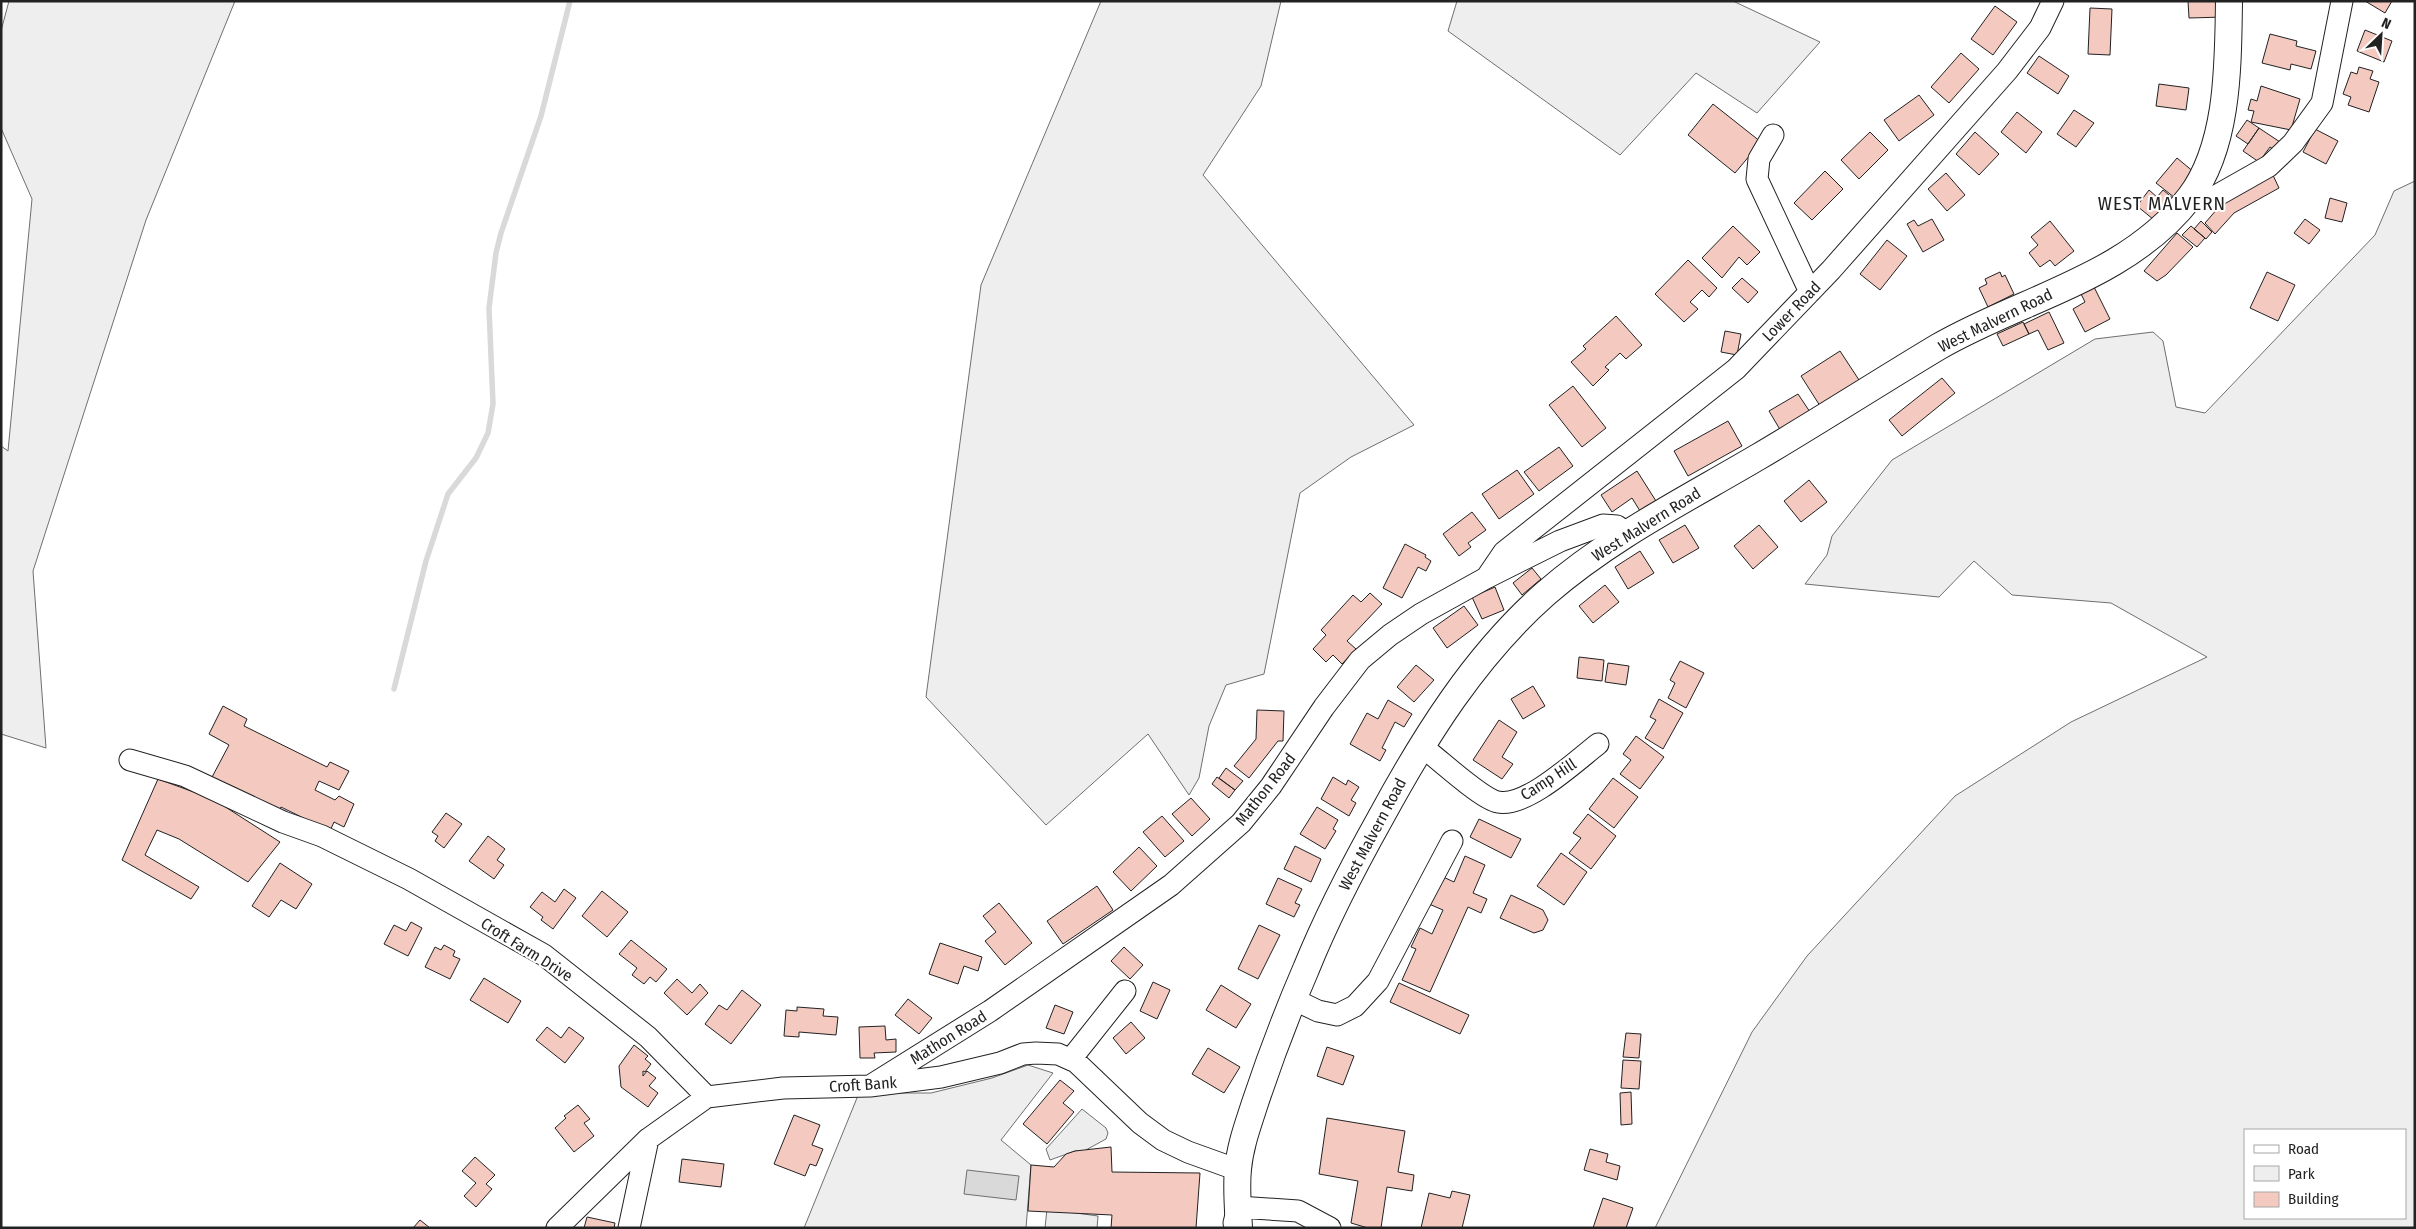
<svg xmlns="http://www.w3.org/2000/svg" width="2416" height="1229" font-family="'Fira Sans Condensed',sans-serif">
	<rect width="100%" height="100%" fill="#fff"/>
	<path fill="#eee" stroke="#6f6f6f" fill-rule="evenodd" d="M9,1h226l-89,219 -113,351 13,177 -45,-14v-288l7,5 24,-252 -31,-71v-97z
		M1101,1h180l-20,85 -58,89 211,250 -63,32 -51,36 -36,181 -38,11 -17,41 -10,52 -10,17 -41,-61 -102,91 -120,-128 55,-412z
		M1457,1h276l87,41 -63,71 -61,-40 -76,82 -172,-124z
		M2415,181v1047h-760l97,-196 55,-76 148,-160 116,-74 136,-65 -96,-54 -99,-8 -38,-34 -35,36 -134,-13 22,-29 5,-19 60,-76 203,-121 58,-7 10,9 13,66 29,6 170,-178 19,-44zM2405,1130v88h-160v-88z
		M1028,1065l25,8 -52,67 30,25 -5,63h-222l55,-135h72l61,-15z"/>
	<path fill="#ededed" stroke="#6f6f6f" d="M1082,1109l24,19 2,5 -2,6 -22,12h-9l-25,9 -4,-11z
		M1047,1209l51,7 -1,12h-52z"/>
	<path fill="#d9d9d9" stroke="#6f6f6f" d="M967,1170l52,6 -3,24 -52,-6z"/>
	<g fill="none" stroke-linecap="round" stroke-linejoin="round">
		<path stroke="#d9d9d9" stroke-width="5.5" d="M394,689l32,-128 22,-67 28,-36 12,-25 5,-29 -4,-96 7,-55 5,-20 40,-117 29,-115"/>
	</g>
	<path fill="#f3c9c0" stroke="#222" d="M2188,1h36v16l-35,1z
		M2365,1h27l-7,12z
		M1995,6l22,16 -24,33 -22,-16z
		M2090,8l22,1 -2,46 -22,-1z
		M2365,30l27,11 -8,21 -27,-11z
		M2270,34l27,7 -1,5 20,5 -5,18 -20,-5 -1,6 -28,-7z
		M1961,53l18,16 -30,34 -18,-16z
		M2039,56l30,20 -11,18 -31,-21z
		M2359,67l14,4 -3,8 9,3 -10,30 -21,-7 3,-8 -8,-3 8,-22 6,2z
		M2159,84l30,4 -3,22 -30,-4z
		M2261,86l39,13 -9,31 -40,-8 3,-11 -6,-1 3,-11 6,2z
		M1919,95l15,20 -35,26 -15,-21z
		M1713,104l48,38 -26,31 -47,-38z
		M2074,110l20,13 -18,24 -19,-13z
		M2017,112l25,20 -16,21 -25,-21z
		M2247,120l12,8 -11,16 -12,-8z
		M2259,128l24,16 -6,8 -7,-5 -11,15 -16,-11z
		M2315,129l23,12 -12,23 -23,-12z
		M1870,132l18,18 -29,29 -18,-19z
		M1975,132l24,22 -20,21 -23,-21z
		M2177,158l18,15 -16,28 -23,-18z
		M1825,171l18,18 -31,31 -18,-17z
		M2271,171l8,17 -45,25 -19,21 -10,-11 20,-23z
		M1946,173l19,22 -18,16 -19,-22z
		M2149,190l8,7 6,-7 11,9 -15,25 -22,-18z
		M2330,198l17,5 -5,19 -17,-4z
		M1932,219l12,21 -21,12 -16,-28 7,-4 4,6z
		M2305,219l15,11 -11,14 -15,-11z
		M2050,221l24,30 -19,15 -5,-6 -10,7 -11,-14 9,-8 -7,-8z
		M2201,221l11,11 -6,7 -12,-10z
		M1733,226l27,26 -13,13 -8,-8 -17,21 -20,-20z
		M2191,226l14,12 -8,9 -15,-12z
		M2177,233l16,14 -27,28 -9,6 -13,-10z
		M1887,240l20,16 -27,34 -20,-16z
		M1688,260l29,28 -8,9 -7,-7 -12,12 8,7 -14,13 -29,-28z
		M2000,272l2,5 3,-2 9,19 -26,13 -9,-19 8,-4 -2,-5z
		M2267,272l28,13 -17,36 -28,-13z
		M1742,278l16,14 -10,11 -16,-15z
		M2094,287l16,32 -25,13 -12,-23 12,-7 -4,-8z
		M2049,312l15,31 -16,7 -10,-20 -9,4 -5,-10z
		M1616,316l26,29 -16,14 -6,-6 -15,14 4,3 -16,16 -22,-24 15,-13 -3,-3z
		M2023,322l6,12 -26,12 -6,-12z
		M1725,331l16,3 -4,21 -16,-3z
		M1840,351l21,32 -39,26 -21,-33z
		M1942,378l13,15 -53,43 -13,-16z
		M1573,386l33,42 -24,19 -33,-42z
		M1798,394l14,21 -30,18 -13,-22z
		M1728,421l14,25 -54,30 -14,-25z
		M1559,447l14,19 -34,25 -15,-19z
		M1517,470l17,24 -35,25 -17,-25z
		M1637,471l19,30 -16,10 -8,-13 -20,14 -11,-17z
		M1809,480l18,22 -26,20 -17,-21z
		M1472,512l14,18 -18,13 3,4 -12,9 -16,-22z
		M1685,525l14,23 -26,15 -14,-23z
		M1759,525l19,22 -25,22 -19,-23z
		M1405,544l21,11 -1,2 6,4 -5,10 -8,-4 -16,31 -19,-10z
		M1640,551l14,22 -26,16 -13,-22z
		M1532,568l9,11 -19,16 -9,-12z
		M1605,585l14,17 -26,21 -14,-17z
		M1495,587l9,23 -22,9 -10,-22z
		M1370,593l12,11 -35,37 9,8 -14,15 -9,-9 -7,7 -13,-13 13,-14 -5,-5 32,-35 8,7z
		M1464,606l14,19 -31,23 -14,-20z
		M1579,657l25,3 -2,21 -25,-3z
		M1680,661l24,12 -18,35 -18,-10 7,-15 -5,-3z
		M1608,663l21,3 -3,19 -21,-3z
		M1416,665l18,15 -20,22 -17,-15z
		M1533,686l12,20 -22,13 -12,-20z
		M1659,699l24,14 -20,36 -18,-11 11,-18 -6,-3z
		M1388,700l24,14 -8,13 -9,-5 -13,26 4,2 -6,11 -30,-17 17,-31 11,6z
		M223,706l24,13 -3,7 83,41 3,-5 19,9 -10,19 -20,-9 -4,9 20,10 4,-4 15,8 -10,23 -10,-5 -4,9 -49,-24 -4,7 -66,-35 18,-34 -20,-11z
		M1257,710l27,1 -1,30h-5l-29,37 -15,-12 22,-27z
		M1499,720l18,12 -15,25 11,7 -11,15 -29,-19z
		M1636,736l28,21 -24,32 -20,-15 11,-14 -8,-6z
		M1226,768l17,13 -8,9 -16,-12z
		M1217,777l18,13 -6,8 -17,-14z
		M1333,777l13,8 2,-5 11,7 -8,13 5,3 -7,13 -28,-17z
		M1613,778l25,19 -24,31 -25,-19z
		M158,779l55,20 67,43 -32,40 -69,-43 -22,-9 -12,25 54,32 -8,12 -69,-39z
		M1191,798l19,21 -18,17 -20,-22z
		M1317,807l21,13 -5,9 3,2 -11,18 -25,-15z
		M446,813l16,11 -18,24 -9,-7 3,-5 -6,-4z
		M1588,814l28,22 -25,33 -22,-16 12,-15 -8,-5z
		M1162,816l22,25 -19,16 -22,-25z
		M1479,819l42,20 -10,19 -41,-21z
		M488,836l17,13 -8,11 7,5 -10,14 -25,-18z
		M1295,846l26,13 -10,23 -27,-13z
		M1139,847l18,19 -26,25 -18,-19z
		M1561,853l26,19 -23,33 -27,-19z
		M1465,856l20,9 -12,28 14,6 -6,14 -13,-6 -38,85 -28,-12 14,-31 -5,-2 9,-19 12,6 11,-24 -14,-6 12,-28 13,6z
		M280,863l32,21 -16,25 -15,-9 -12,17 -17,-11z
		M1278,878l24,11 -7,14 5,2 -6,12 -28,-13z
		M1097,886l16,24 -50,34 -16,-23z
		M564,889l12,9 -23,31 -12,-9 2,-3 -13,-10 12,-15 13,10z
		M602,891l26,21 -21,25 -25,-21z
		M1511,895l32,15 5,10 -5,10 -9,3 -34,-15z
		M999,903l33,40 -27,22 -20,-24 11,-9 -13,-16z
		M411,922l11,6 -14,28 -24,-12 10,-19 12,6z
		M1259,925l21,10 -22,44 -20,-10z
		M631,940l36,29 -11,13 -6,-5 -6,7 -12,-9 5,-7 -18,-14z
		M940,943l42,14 -4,14 -14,-5 -6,18 -29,-10z
		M444,945l11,6 -2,5 7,3 -10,20 -25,-12 10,-20 6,3z
		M1124,947l19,18 -13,14 -19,-18z
		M484,978l37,23 -13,22 -38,-23z
		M677,979l15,14 8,-9 8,9 -21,22 -23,-22z
		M1153,982l17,8 -13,29 -17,-8z
		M1399,983l70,32 -9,19 -70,-32z
		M1221,985l30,19 -15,24 -30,-18z
		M742,990l19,15 -30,39 -26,-20 14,-19 8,5z
		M908,999l24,19 -13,16 -24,-19z
		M1055,1005l18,7 -9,22 -18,-6z
		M797,1007l27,2 -1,7 15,1 -2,18 -37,-3v5l-15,-1 2,-26 11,1z
		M1131,1022l14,16 -19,16 -13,-16z
		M885,1026l1,14 10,-1v13l-22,1 1,5h-15l-1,-31z
		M547,1027l14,11 8,-11 15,11 -19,25 -29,-23z
		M1626,1033l15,1 -2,24 -16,-1z
		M634,1045l14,11 -3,3 6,5 -6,8 -2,-1v5l4,-5 9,7 -7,8 9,7 -10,14 -27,-20 -2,-21z
		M1327,1047l27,9 -11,29 -26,-9z
		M1208,1048l32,19 -16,26 -32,-19z
		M1623,1060l18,1 -2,28 -18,-1z
		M1060,1080l14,11 -11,12 11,9 -27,32 -24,-20z
		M1631,1092l1,32 -11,1 -1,-32z
		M578,1105l12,14 -6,4 10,13 -20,16 -19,-24 11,-10 -2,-2z
		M794,1115l26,10 -8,20 11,4 -7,17 -6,-2 -5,12 -31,-12z
		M1327,1118l78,13 -7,41 16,3 -2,16 -25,-4 -6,41h-13l-17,-5 7,-42 -39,-7z
		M1111,1147l1,25 88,1 -4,55h-85l1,-13 -84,-4 3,-46 23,2 12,-13 9,-3z
		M1590,1149l18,5 -2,8 14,4 -3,14 -33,-10z
		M475,1157l20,18 -9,9 6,5 -16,18 -12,-11 12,-13 -14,-12z
		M682,1159l42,5 -3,23 -42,-5z
		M1452,1191l18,4 -8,33h-41l8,-35 21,5z
		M1603,1198l30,10 -7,20h-33z
		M587,1217l28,6 -1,5h-30z
		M420,1220l10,8h-17z"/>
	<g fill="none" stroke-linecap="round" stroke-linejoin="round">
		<g stroke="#222" stroke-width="23">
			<path id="minor" d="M1773,135l-14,24 -2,20 53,113
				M2190,196l13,3 13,-3 53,-30 24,-23 29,-40 20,-102
				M1487,577l17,-25 232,-183 95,-99 176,-199 33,-43 13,-27
				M1421,746c17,12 60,53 77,56 28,6 78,-41 100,-58
				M130,760l55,16 98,46 39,14 87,43 135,76 104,82 59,60
				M1293,999l25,12 19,4 18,-9 23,-25 74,-140
				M1071,1059l54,-68
				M870,1086l120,-75 181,-126 70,-62 30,-37 53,-79 36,-47 30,-25 31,-21 65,-36 74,-37 43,-16 14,1 10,7
				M1234,1223l4,-16 60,4 32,17
				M557,1228l91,-89 59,-42 76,-9 87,-2 71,-9 59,-14 23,-9 13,-1 22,1 18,8 64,61 23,17 25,12 50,18
				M629,1228l19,-89"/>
		</g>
		<g stroke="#222" stroke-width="28">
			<path id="major" d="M1239,1228c-1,-20 -3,-40 -1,-59 2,-23 10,-44 17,-66 15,-45 32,-90 51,-134 21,-52 47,-102 75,-152 44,-81 94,-161 164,-223 64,-56 140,-94 213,-137 61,-36 120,-74 180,-110 84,-49 190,-69 252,-150 39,-52 38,-133 39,-196"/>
		</g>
		<use href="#minor" stroke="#fff" stroke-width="21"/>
		<use href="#major" stroke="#fff" stroke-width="26"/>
	</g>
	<g text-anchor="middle" stroke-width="4" stroke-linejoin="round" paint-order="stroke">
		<g font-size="16" fill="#222" stroke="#fff">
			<text transform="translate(1791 311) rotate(-46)" y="6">Lower Road</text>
			<text transform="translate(1995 320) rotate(-26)" y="6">West Malvern Road</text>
			<text transform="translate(1646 524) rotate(-32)" y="6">West Malvern Road</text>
			<text transform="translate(1548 779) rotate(-33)" y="6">Camp Hill</text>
			<text transform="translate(1265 789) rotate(-52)" y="6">Mathon Road</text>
			<text transform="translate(1372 834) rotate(-62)" y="6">West Malvern Road</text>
			<text transform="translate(527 949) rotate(32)" y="6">Croft Farm Drive</text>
			<text transform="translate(948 1037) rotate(-32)" y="6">Mathon Road</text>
			<text transform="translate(863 1084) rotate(-4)" y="6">Croft Bank</text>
		</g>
		<g font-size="19" letter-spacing="1" fill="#222" stroke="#fff">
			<text x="2162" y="210">WEST MALVERN</text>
		</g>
	</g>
	<rect width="2416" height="1229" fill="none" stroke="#222222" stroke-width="5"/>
	<rect x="2244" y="1129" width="162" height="90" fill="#ffffff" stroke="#a7a7a7"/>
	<rect x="2254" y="1145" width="25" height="8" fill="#ffffff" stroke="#a7a7a7"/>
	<text x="2288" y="1154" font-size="15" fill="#222222">Road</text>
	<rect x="2254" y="1166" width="25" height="15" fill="#eeeeee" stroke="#a7a7a7"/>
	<text x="2288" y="1179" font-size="15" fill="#222222">Park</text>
	<rect x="2254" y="1192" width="25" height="15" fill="#f3c9c0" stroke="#a7a7a7"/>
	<text x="2288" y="1204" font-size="15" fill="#222222">Building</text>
	<g transform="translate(2381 35) rotate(25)" stroke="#ffffff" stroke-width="4" paint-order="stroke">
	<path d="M0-4L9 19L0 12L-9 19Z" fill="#222222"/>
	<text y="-8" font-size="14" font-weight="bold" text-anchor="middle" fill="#222222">N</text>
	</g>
</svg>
